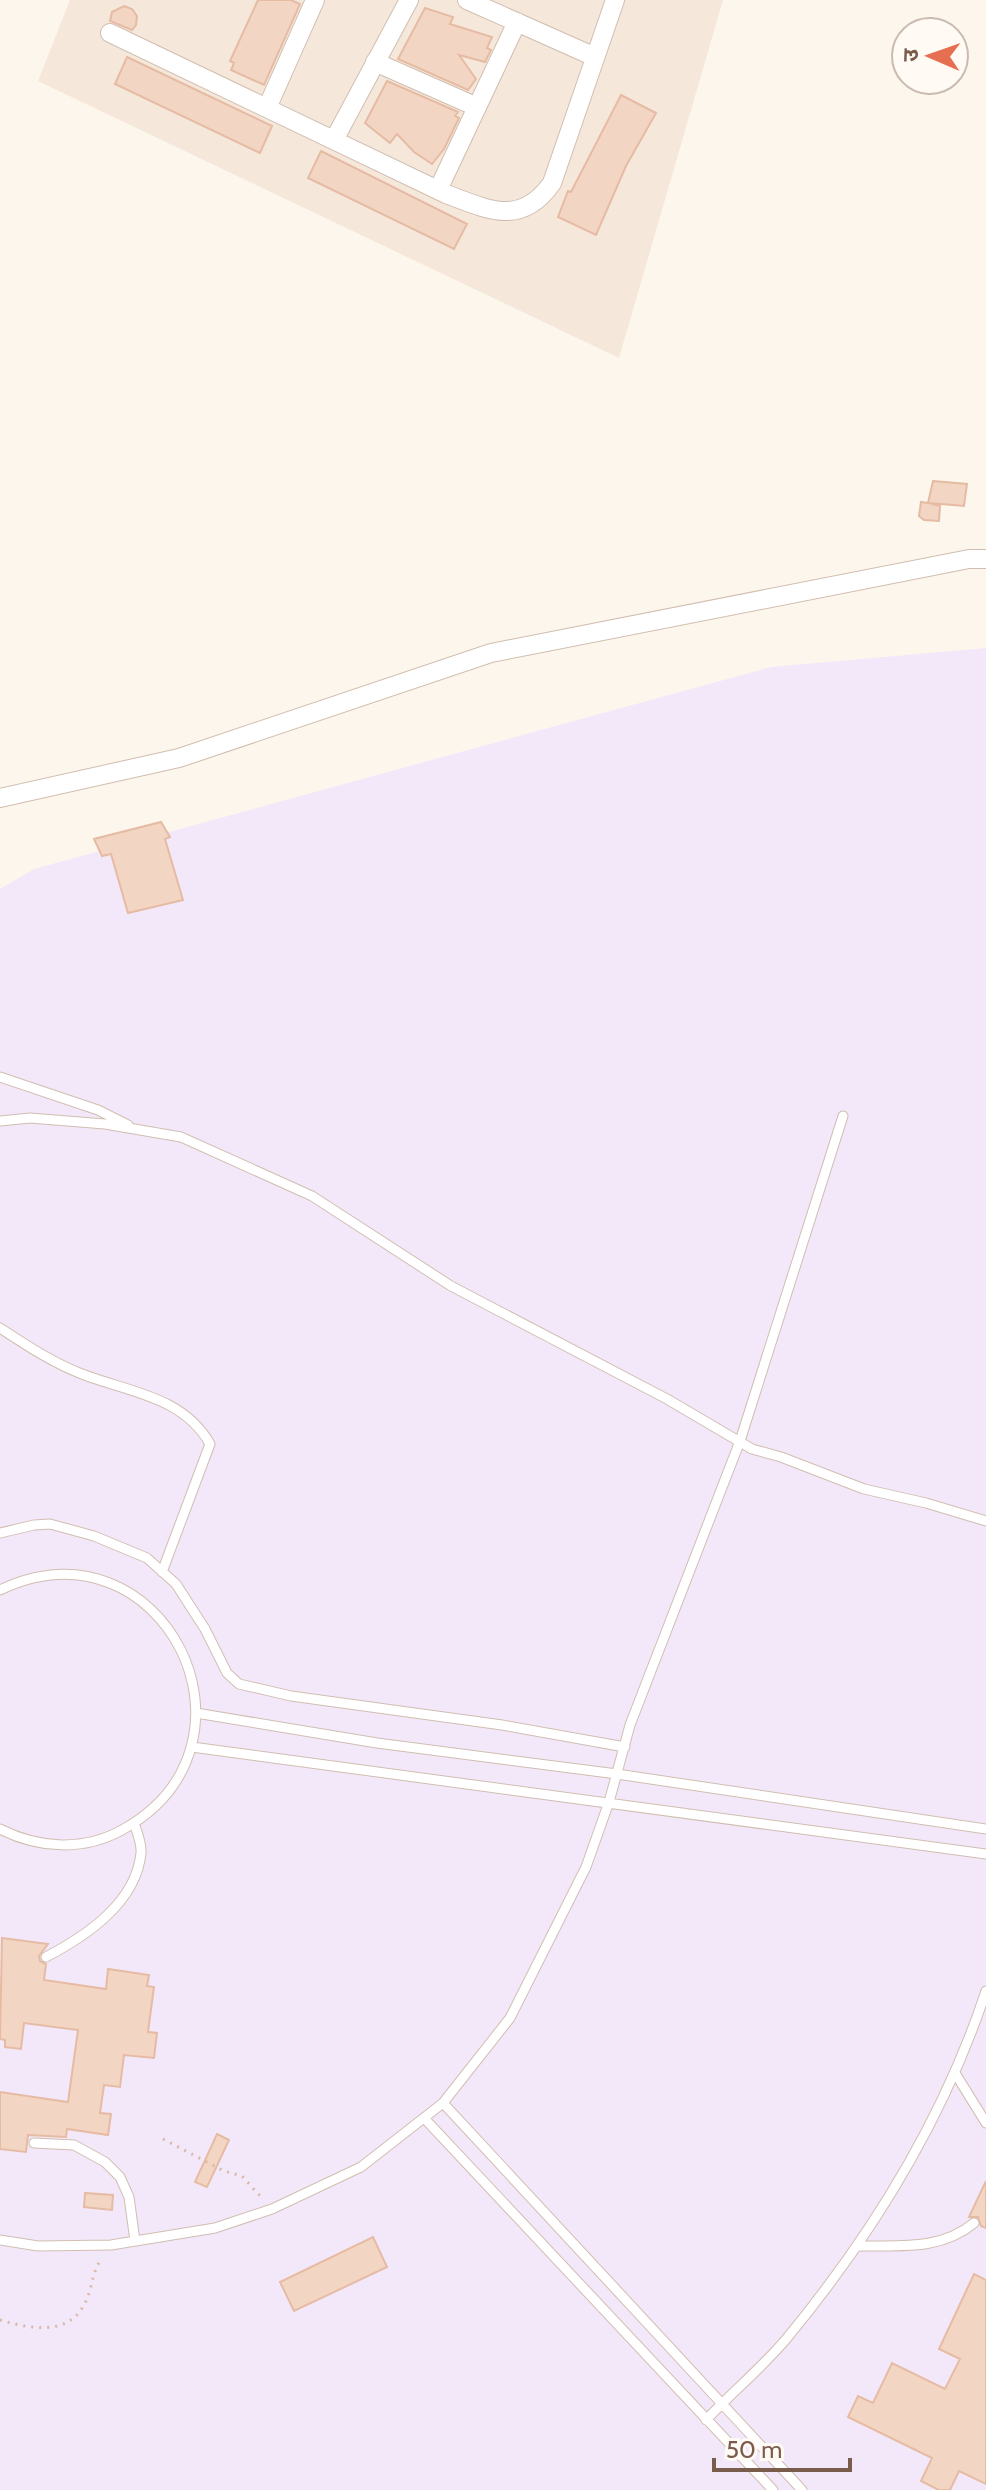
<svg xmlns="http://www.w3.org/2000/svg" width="986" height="2490" font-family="Cabin,'Noto Sans Devanagari',sans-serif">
	<rect width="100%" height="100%" fill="#fdf6ec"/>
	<path fill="#f5e8da" d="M70,0h653l-104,358 -581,-277z"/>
	<path fill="#f3e8fa" d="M986,648v1842h-986v-1601l34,-20 737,-202z"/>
	<path fill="#f3d5c3" stroke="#e6bba3" stroke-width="2" d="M258,0h33l9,4 -36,81 -33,-15 3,-7 -4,-2z
		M124,6l8,3 5,7 -1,9 -4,5 -22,-9 2,-9z
		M425,8l28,9 -3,7 42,13 -5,11 4,2 -6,12 -26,-7 17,24 -8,11 -70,-31z
		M127,57l145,69 -12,27 -145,-69z
		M387,81l71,31 -3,4 4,2 -15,31 -12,15 -18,-12 -17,-18 -7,9 -25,-20z
		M621,95l35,18 -30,53 -30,69 -38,-18 10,-26 3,1z
		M321,151l146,73 -13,25 -146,-71z
		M933,481l34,3 -3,22 -35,-3 11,3 -1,15 -15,-1 -5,-4 2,-14 7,1z
		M161,822l9,15 -5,2 18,61 -55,13 -17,-59 -9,2 -8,-17z
		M2,1938l46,6 -9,12 1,5 6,3 -2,16 62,9 2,-20 41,6 -2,11 7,1 -6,45 9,1 -3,25 -30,-3 -4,32 -16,-2 -4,28 11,1 -3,21 -41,-6 -1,8 -38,-2 -2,17 -26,-3v-57l68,10 10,-72 -54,-7 -3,26 -16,-2v-7l-5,-1z
		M217,2134l12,6 -22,47 -12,-5z
		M986,2181v47l-5,-2 -3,-9h-9z
		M85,2193l28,2 -1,15 -28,-3z
		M373,2237l14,30 -93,44 -14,-29z
		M974,2274l12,6v204l-27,-13 -9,19h-11l-18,-9 11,-23 -84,-41 10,-21 15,7 19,-40 53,26 15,-30 -21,-10z"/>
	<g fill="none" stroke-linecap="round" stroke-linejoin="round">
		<g stroke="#d1beb0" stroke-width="11">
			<path id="lane" d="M0,1077l98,33 30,15
				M0,1121l30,-3 75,6 76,13 131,59 139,90 216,113 85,50 29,8 83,32 62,14 60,18
				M0,1328c26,17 53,35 82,46 46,18 101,22 128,70l-48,128
				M0,1533l34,-8 16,-1 44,12 53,22 29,26 29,45 22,44 12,11 52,12 211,29 123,22
				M0,1590c162,-77 278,154 122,240 -38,21 -83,19 -122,-1
				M196,1713l181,30 240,31 369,55
				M192,1747l794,107
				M46,1957c40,-21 90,-54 95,-104 1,-9 -4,-21 -7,-30
				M955,2073l31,50
				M443,2103l359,387
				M424,2118l349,372
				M34,2143l40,2 31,17 15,15 9,20 6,44
				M0,2240l38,6 73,-1 104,-17 57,-19 89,-42 82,-64 67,-85 76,-151 23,-65 21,-77 110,-284 103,-325
				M857,2246c42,-1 83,5 117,-23
				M706,2420c26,-28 57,-53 81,-82 85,-103 157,-220 199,-347"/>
		</g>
		<g stroke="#d1beb0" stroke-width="20">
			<path id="street" d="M467,0l128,57
				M110,33l336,161c43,16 75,33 106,-11l63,-183
				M375,62l102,45
				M267,108l48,-108
				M334,140l75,-140
				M438,190l79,-168
				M0,798l179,-40 312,-105 478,-94h17"/>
		</g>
		<path stroke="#d9b8a5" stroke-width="3" stroke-dasharray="2 6" stroke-linecap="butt" d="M163,2139l61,32 18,5 19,21
			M0,2320c28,8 67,17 84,-15 9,-16 7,-32 18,-47"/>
		<use href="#lane" stroke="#fff" stroke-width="9"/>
		<use href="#street" stroke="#fff" stroke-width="18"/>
	</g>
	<g transform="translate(930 56) rotate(272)"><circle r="38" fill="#fffaf3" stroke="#cabbb1" stroke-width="2"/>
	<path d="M0-6L14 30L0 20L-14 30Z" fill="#e76f51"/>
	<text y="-12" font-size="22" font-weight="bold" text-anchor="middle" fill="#7a5c4d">उ</text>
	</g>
	<path d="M714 2458v12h136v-12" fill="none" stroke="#7a5c4d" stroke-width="4"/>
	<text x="726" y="2458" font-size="24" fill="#7a5c4d" stroke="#fffaf3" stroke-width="6" paint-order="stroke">50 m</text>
</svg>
